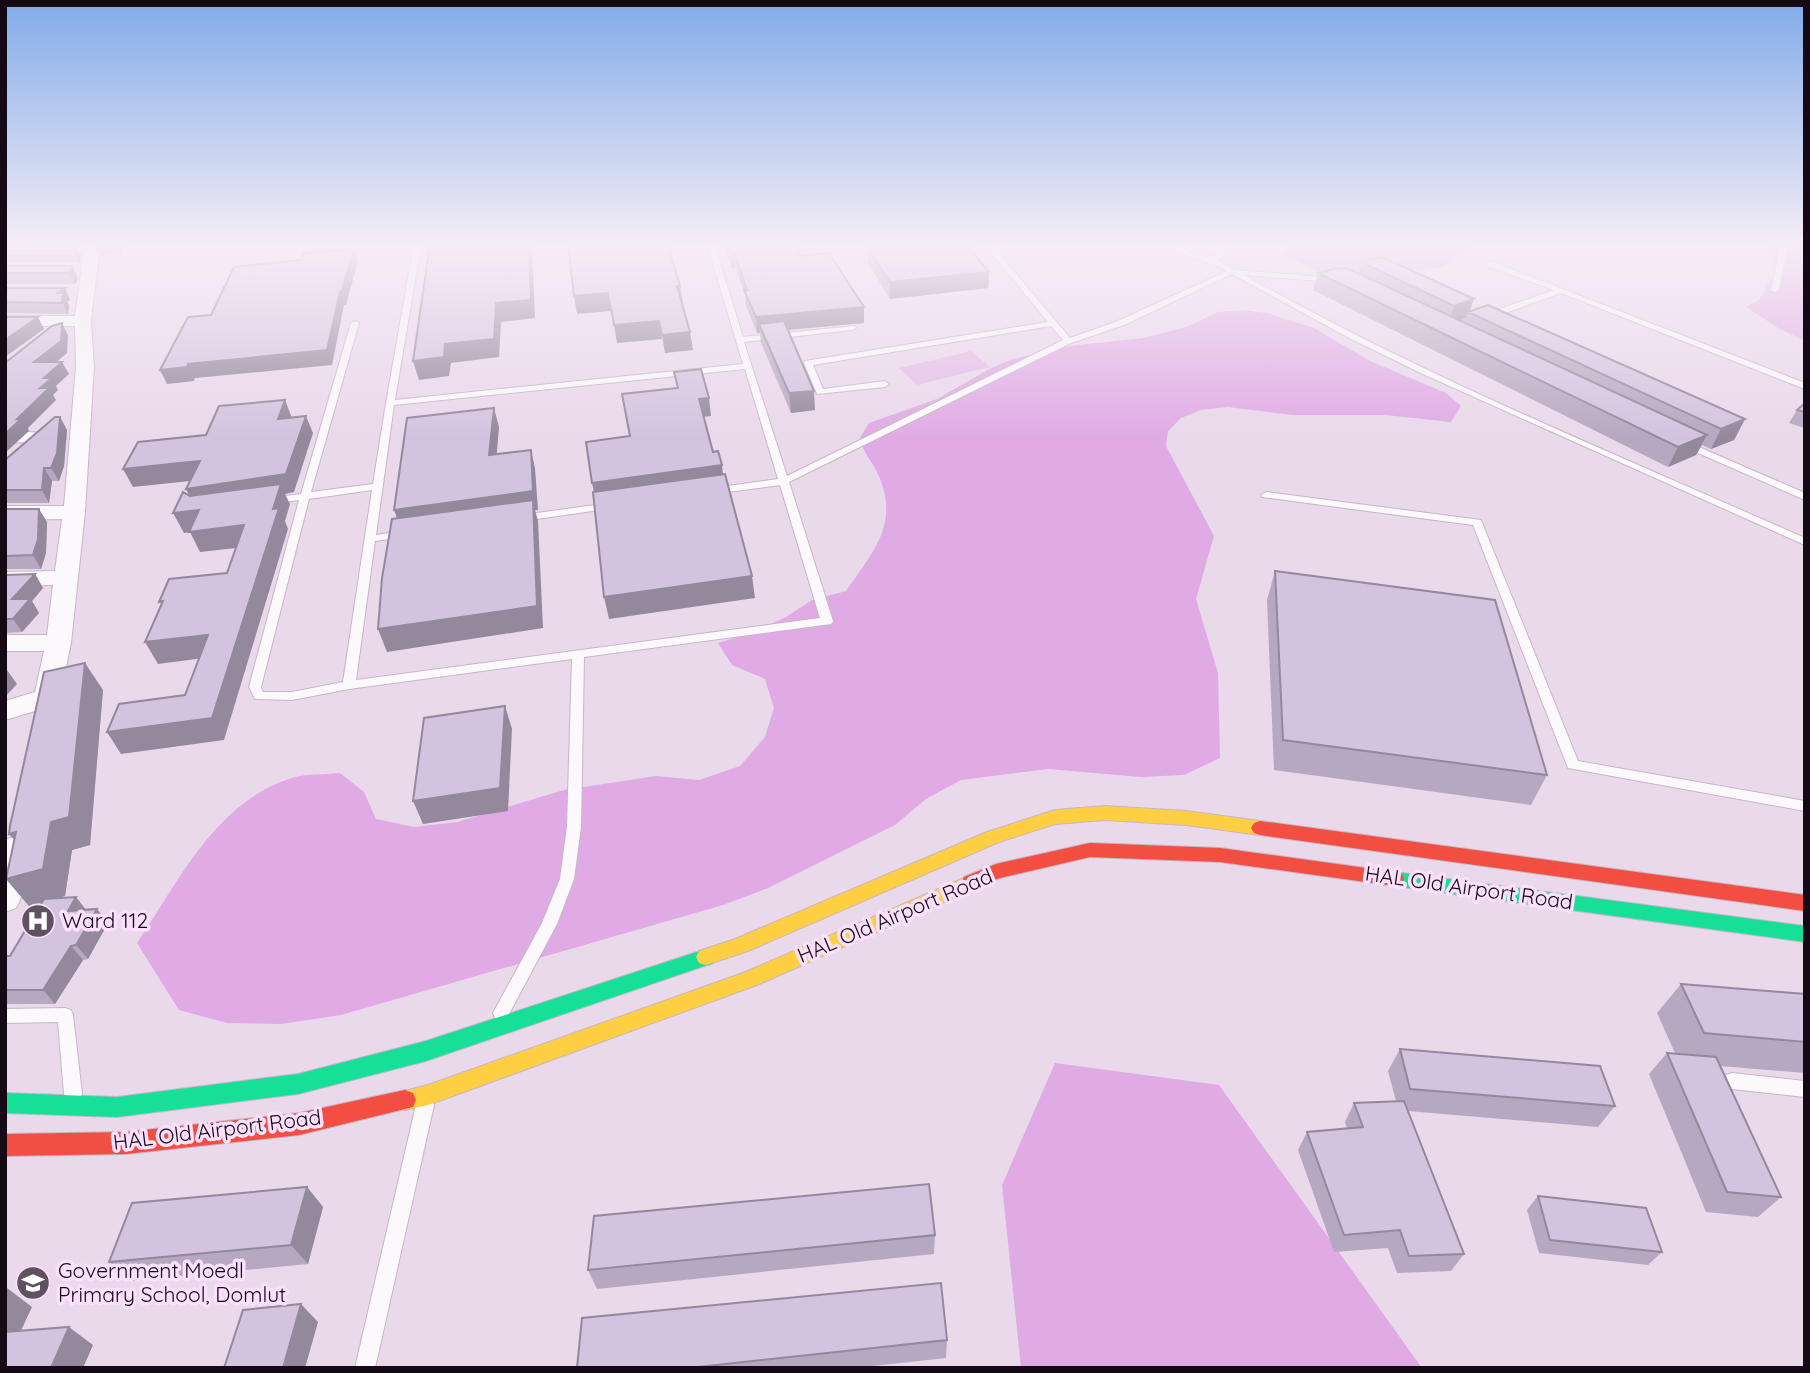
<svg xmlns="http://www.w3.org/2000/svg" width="1810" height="1373" font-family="Quicksand,sans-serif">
	<rect width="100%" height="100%" fill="#ead8eb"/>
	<path fill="#e4bce7" d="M971,351l19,16 -73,18 -18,-17z"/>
	<path fill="#e0abe4" d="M1294,244h181l-31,23 -112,11 -51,-24z
		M1767,244h38v97l-27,-13 -32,-21 13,-7 15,-25 2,-8z
		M1242,310l25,3 47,15 56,33 76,32 15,13 -10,16 -65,-7h-93l-65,-8 -27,3 -20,8 -13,13 -2,15 48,90 -18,63 22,74 2,85 -36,17 -43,2 -93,-8 -87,11 -35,19 -31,26 -127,63 -45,17 -382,110 -60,9 -54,-1 -48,-13 -42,-67c42,-62 78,-141 155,-165 14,-5 33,-3 48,-5l24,19 12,27 38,8 43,-5 107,-32 92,-14 43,4 41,-14 25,-29 9,-29 -9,-29 -33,-14 -14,-22 35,-11 33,-15 26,-17 34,-9c28,-41 55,-68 31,-119 -7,-14 -13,-17 -17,-34l9,-15 68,-24 54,-31 22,-9 57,-13 73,-8 43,-11 32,-15z
		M1055,1063l164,22 203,283h-401l-19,-183z"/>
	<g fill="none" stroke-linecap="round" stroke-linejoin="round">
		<g stroke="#c6b7c6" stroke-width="2">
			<path id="lane" d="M414,244h7l-26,156 348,-36 -36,-120h7l29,93 112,-11 1,2 -4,2 -108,12 43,134 276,-136 -12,-14 -238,39 10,24 62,-8 4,3 -4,3 -68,7 -13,-31 1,-2 243,-39 -64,-78h7l79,94 48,-17 109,-50c-21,-11 -43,-14 -63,-27h10l9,5c12,-7 26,-6 38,1l4,5 -8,5 18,10 101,8v4h-3l-89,-7c180,102 372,179 561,263v7l-380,-170 -74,-36 -119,-65 -108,51 -53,18 -282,139 44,139 -2,3 -247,33 -3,170 -7,52 -17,45 -50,94 -6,2 -6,-2 -2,-5 49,-90 18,-44 7,-52 5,-168 -223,30 -57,11 -37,-1 -6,-12 50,-187 -28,4 -5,-3 5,-3 30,-4 50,-171 4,-2 4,2 -48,169 62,-8 13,-81zM1195,248l13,1 9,5 -10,3 -19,-5zM745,369l33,110 -65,9 -5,3 5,3 67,-9 40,133 -464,62 19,-139 29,-4 5,-3 -5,-3 -28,4 18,-130zM372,490l-29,192 -51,10h-29l-2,-5 48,-188z
				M1781,244h7l-9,46 -4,2 -4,-2z
				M1487,262h6l312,121v6l-244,-96 -70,25h-6v-4l69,-24 -67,-24z
				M1685,441l120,52v7l-123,-54v-4z
				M1266,492l215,28 97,241 227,40v10l-237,-43 -95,-243 -211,-28 -1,-2z
				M609,503l5,3 -1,2 -90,13 -5,-3 5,-3z
				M65,1008l6,2 2,5 9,79 -3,6 -6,2 -6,-2 -3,-6 -6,-72 -53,1v-14z
				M1732,1073l73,8v16l-73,-8 -6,-2 -2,-6 2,-6z
				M425,1097l6,2 3,6 -59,263h-20l61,-263 3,-6z"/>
		</g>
		<g stroke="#c6b7c6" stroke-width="2">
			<path id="street" d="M85,244h15l-9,77 3,46 -9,145 -14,131 -11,54 -6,14 -9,3 -10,-3 -30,9v-19l30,-9 9,-41h-39v-16h42l6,-50 -48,1v-14l50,-1 7,-52 -57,1v-14h59l12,-139 -1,-41h-70v-10h70z
				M5,431l42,2 3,4 -3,4 -42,2z
				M16,836l11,4c8,16 -2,52 -11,68l-11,4v-72z"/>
		</g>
		<g stroke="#c6b7c6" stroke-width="2">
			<path id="fast" d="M1395,872l410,54v16l-410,-56 -7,-2 -2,-5 2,-5z
				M706,949l7,2 3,6 -3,6 -287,98 -128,33 -181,23 -112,-4v-20l112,4 181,-23 128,-33z"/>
		</g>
		<g stroke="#c6b7c6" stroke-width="2">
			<path id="slow" d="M1105,806l81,5 74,10 6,2 3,5 -3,5 -6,2 -74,-10 -81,-5 -50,4 -56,18 -251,109 -42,14 -7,-2 -3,-6 3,-6 36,-12 252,-107 68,-22z
				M971,875l7,2 2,5 -2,5 -221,98 -329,120 -23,5 -8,-3 -3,-7 3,-7 31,-8 315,-112z"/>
		</g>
		<g stroke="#c6b7c6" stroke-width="2">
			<path id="jam" d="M1260,821l545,74v16l-545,-76 -6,-2 -3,-5 3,-5z
				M1090,843l130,5 175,24 7,2 2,5 -2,5 -7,2 -175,-24 -130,-5 -90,21 -29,11 -7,-2 -2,-5 2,-5 32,-13z
				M405,1090l8,3 3,7 -3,7 -114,28 -173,19 -121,2v-22l121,-2 173,-19z"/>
		</g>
		<use href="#lane" fill="#fcf9fc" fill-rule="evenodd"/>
		<use href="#street" fill="#fcf9fc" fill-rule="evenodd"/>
		<use href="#fast" fill="#16e098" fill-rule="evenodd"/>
		<use href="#slow" fill="#ffcf43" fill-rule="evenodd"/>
		<use href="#jam" fill="#f24e42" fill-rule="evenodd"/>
	</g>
	<path fill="#b6a8c0" d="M5,244h71l5,11 -1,7h-75z
		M723,244h72l5,12 64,67 -76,7 27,80 -24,3 -30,-70 -1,-10h-3l-11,-27 -1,-11 -10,-28 -3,1z
		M867,247l122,25 -1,16 -98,11 -22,-36z
		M1361,262l109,49 275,108 -11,21 -23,9 -9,-4 -6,10 -28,12 -355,-177 5,-17h40z
		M5,266h67l6,12 -3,6h-70z
		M5,288h60l5,12 -3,2 2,3 -1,9 -63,-1z
		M1805,403v25l-16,-5 8,-13z
		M60,417l7,13 -3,36 -5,15h-7l-3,22h-44v-43z
		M5,509l42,13 -1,31 -5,16h-36z
		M1275,571l272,204 -16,30 -257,-35 -7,-170z
		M35,574l8,14 -11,13 7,12 -17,19 -17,1v-58z
		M103,690l-13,155 -18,5 -7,46 -7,2 28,12 22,13 -20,36 -5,1 -28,44h-50v-48h5l32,-53 -13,3 -23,-27z
		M1681,984l124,10v79l-85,-7 61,131 -23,20 -52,-5 -57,-138 18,-21h8l-18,-40z
		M1400,1049l215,57 -17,21 -190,-16 56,143 -13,17 -54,2 -9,-25 -54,4 -36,-102 9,-18 40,-3 -2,-7 9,-19 42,-2 -8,-30z
		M307,1187l16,20 -15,57 -178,17 -21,-19z
		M1538,1196l124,56 -14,13 -109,-12 -12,-43z
		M935,1235l-1,19 -337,35 -9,-19z
		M947,1340l-1,18 -91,10h-278z"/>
	<path fill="#94889c" d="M76,244l5,11 -1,7 -6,-11z
		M101,244h22l-1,9 -20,3 -5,-11z
		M529,244h3l3,74 -34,4 -2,35 -48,6 -2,13 -30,4 -6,-19 32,-17 51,-41z
		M354,249l4,12 -12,44h-2l-12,60 -137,13 -1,3 -27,3 -7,-14 28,-6 152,-72z
		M731,252h3l1,15 -3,1z
		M72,266l6,12 -3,6 -6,-11z
		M989,272l-1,16 -98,11v-17z
		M677,286h3l3,17z
		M65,288l5,12 -3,2 2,3 -1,9 -10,-21z
		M608,293l3,18 -34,3 -3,-18z
		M1474,299l-5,13h-1l-2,6 -18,6 6,-18z
		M864,307v16l-101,9 -4,-8 1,9h-3l-1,-16z
		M38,317l6,12 -39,28v-17z
		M659,321l3,18 -45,4 -3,-18z
		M62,323l6,12 -1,18 -26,22 -7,-13z
		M690,332l3,18 -28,3 -3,-18z
		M62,362l7,12 -13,12 2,4 -5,5 3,5 -28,28 1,3 -24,22v-19l35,-46 4,-10z
		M814,391l1,19 -24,3 -2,-20z
		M709,398l2,18 -9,1 -3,-18z
		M285,400l7,18 -14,1z
		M494,408l5,19 -4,47 -6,-19z
		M306,416l7,17 -19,59 -9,2 5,10 -5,17 3,8 -64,211 -103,14 -14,-22 105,-14 64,-202 -81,-8 -9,-19z
		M60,417l7,13 -3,36 -5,15 -8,-13z
		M1745,419l-11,21 -23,9 10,-20z
		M1707,435l-11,20 -28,12 10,-20z
		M531,450l4,18 3,42h-3l3,11 5,107 -156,24 -9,-23 23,-100 -7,-19z
		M200,461l9,18 -76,8 -10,-18z
		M722,465l2,19 -128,18 -4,-19z
		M44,468l8,13 -3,22 -7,-13z
		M39,509l8,13 -1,31 -5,16 -8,-14z
		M199,510l45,15 10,21 -54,6 -10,-20 -6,1 -11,-20z
		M35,574l8,14 -11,13 7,12 -17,19 -9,-13 -1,-20z
		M752,576l3,22 -146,21 -5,-22z
		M208,635l11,21 -61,8 -13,-22z
		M85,663l18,27 -13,155 -18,5 -7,46 -36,10 -23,-27 45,-57z
		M7,670l10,14 -12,13v-26z
		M505,706l7,23 -4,82 -85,13 -10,-23z
		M16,832l16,29 -23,-27z
		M76,897l11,14h-19z
		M97,909l11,14 -20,36 -12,-14z
		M71,946l12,14 -28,44 -12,-14z
		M307,1187l16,20 -15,57 -17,-19z
		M7,1288l25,19 -21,45 -6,-4v-56z
		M301,1304l17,18 -13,46h-22z
		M69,1327l24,18 -10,23h-32z"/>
	<path fill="#d4c3df" stroke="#94889c" stroke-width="2" d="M5,244h71l-2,7h-69z
		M430,244h99l2,56 -35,3 -2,36 -49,5 -1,13 -31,4z
		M568,244h100l12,42h-3l13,46 -28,3 -3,-14 -45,4 -6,-32 -34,3z
		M727,244h68l5,12 29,-3 35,54 -108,10 -12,-27h3l-13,-38h-3z
		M894,244h72l23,28 -99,10 -23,-35z
		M354,249l-12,42 -2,1 -13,58 -139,14 -1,3 -27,3 28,-53 23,-2 23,-48 67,-7 3,-7z
		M1382,257l92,42 -20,7 -93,-44z
		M5,266h67l-3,7h-64z
		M1338,268l11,1 358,166 -29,12 -360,-174z
		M5,288h60l-7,5h5l-1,10 -57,-1z
		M1488,305l257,114 -24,10 -253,-117z
		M5,317h33l-33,23z
		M784,321l30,70 -25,2 -30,-69z
		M62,323l-1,18 -27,21h28l-18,16h8l-12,10h9l-32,31 5,-1 -17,16v-71l47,-37z
		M701,369l8,29 -10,1 14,53 5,-1 4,14 -130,18 -6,-41 44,-6 -8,-42 56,-6 -4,-16z
		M285,400l-7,19 28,-3 -20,58 -100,15 14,-28 -77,8 15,-27 68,-7 13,-29z
		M1805,403v9l-8,-2z
		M494,408l-5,47 42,-5 2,41 -139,19 13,-92z
		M55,417h5l-3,36 -6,15h-7l-2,22h-37v-30z
		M725,474l27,102 -148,21 -11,-105z
		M281,484l-8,25 6,-1 -67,210 -105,14 12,-28 66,-9 23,-60 -63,7 18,-41 -4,1 10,-23 58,-6 17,-48 -55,7 10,-22 -26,3 10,-21 7,4z
		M533,500l4,106 -159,23 4,-51 10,-59z
		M5,509h34l-1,30 -5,16 -28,1z
		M1275,571l220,29 52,175 -264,-35z
		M35,574l-23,25h18l-17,20h-8v-44z
		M85,663l-16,154 -18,5 -8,47 -37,10 10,-47 -7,2 1,-8 34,-154z
		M505,706l-5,82 -87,13 11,-83z
		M76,897l-8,14 29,-2 -21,36 -5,1 -28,44h-38v-34h5l34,-57z
		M1681,984l124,10v48l-101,-9z
		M1400,1049l200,17 15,40 -205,-17z
		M1667,1053l49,4 65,140 -54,-5z
		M1404,1101l60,153 -55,2 -9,-26 -56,5 -37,-103 56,-5 -9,-24z
		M929,1184l6,51 -347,35 6,-54z
		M307,1187l-16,58 -182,17 23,-59z
		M1538,1196l108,12 16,44 -112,-12z
		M941,1283l6,57 -258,28h-112l5,-50z
		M301,1304l-18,64h-59l19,-58z
		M69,1327l-18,41h-46v-36z"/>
	<linearGradient id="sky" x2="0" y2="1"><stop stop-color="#81ace8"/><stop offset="0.56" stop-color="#f6edf6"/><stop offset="1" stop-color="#f6edf6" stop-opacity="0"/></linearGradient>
	<rect width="1810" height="437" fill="url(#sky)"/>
	<defs>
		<g id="hospital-disc" transform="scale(1.75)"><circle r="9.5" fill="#5f5160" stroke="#fae0fc"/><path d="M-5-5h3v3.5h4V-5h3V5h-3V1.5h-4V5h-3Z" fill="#fff"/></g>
		<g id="school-disc" transform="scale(1.75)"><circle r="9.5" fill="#5f5160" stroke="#fae0fc"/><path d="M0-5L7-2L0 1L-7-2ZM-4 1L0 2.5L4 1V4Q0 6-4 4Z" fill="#fff"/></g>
	</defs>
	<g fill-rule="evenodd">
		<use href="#hospital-disc" x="38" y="921"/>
		<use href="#school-disc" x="33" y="1283"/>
	</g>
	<g text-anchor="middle" stroke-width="7" stroke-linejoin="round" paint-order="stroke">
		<g font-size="21" fill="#140915" stroke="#fae0fc">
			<text transform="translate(1469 888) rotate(8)" y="7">HAL Old Airport Road</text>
			<text transform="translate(895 916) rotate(-23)" y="7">HAL Old Airport Road</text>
			<text transform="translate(217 1130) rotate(-7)" y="7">HAL Old Airport Road</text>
		</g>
		<g font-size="21" fill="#140915" stroke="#fae0fc" text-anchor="start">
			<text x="62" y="928">Ward 112</text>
			<text x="58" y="1278">Government Moedl<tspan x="58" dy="24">Primary School, Domlut</tspan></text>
		</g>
	</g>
	<rect width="1810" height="1373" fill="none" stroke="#140915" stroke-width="14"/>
</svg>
